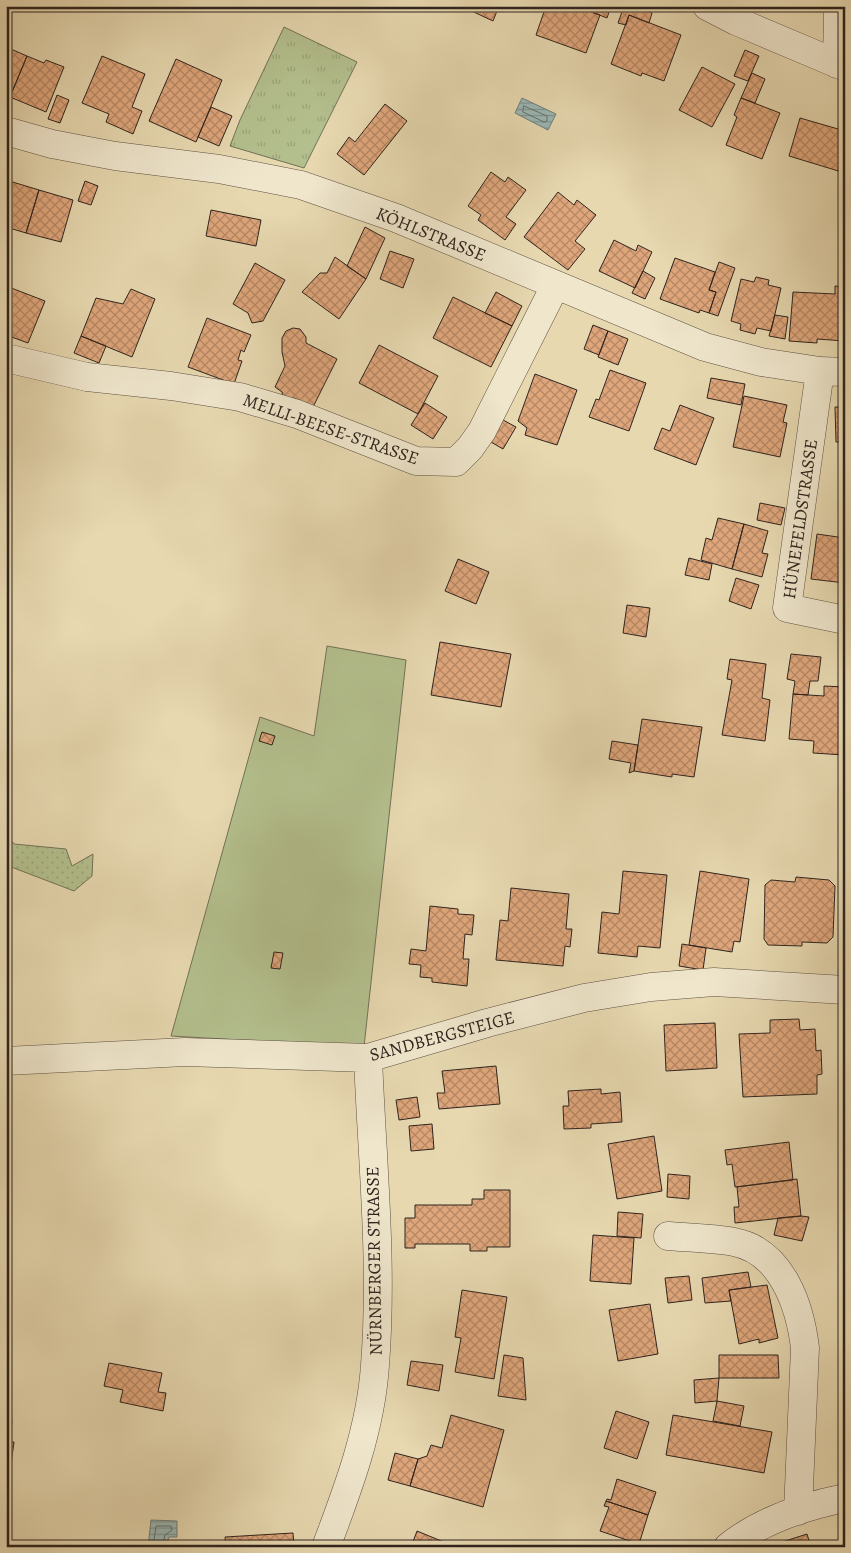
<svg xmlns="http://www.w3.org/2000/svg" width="851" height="1553" font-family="Alegreya,serif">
	<defs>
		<pattern id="grass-dots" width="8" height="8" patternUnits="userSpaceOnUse" patternTransform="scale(1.25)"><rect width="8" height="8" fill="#b3bf8d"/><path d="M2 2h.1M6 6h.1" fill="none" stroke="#9aa479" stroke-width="1.8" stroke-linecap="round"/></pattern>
		<pattern id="park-tufts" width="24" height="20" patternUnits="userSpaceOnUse" patternTransform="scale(1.25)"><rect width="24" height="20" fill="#b3bf8d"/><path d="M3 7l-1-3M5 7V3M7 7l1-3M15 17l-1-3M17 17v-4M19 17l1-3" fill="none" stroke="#9aa479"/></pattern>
		<pattern id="water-rules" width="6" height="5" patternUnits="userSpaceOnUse" patternTransform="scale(1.25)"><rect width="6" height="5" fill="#9ab8b5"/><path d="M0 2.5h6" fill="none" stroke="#7e9593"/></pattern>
		<pattern id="building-cross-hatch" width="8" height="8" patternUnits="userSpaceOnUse" patternTransform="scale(1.25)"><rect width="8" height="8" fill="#dfa67b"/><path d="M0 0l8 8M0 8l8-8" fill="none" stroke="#b58764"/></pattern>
	</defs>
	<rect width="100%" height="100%" fill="#e7d8b0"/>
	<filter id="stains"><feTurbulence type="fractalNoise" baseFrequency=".004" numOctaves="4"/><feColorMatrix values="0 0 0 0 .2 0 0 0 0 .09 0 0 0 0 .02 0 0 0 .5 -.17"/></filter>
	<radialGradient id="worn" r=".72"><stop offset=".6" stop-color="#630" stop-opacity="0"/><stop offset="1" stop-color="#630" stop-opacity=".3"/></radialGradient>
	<path fill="url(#grass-dots)" stroke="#717256" d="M6,833l8,11 52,5 6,17 21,-12 -1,22 -18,15 -68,-26z"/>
	<path fill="url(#park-tufts)" stroke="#717256" d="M284,27l73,35 -53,106 -74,-22 10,-26z"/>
	<path fill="#b3bf8d" stroke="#717256" d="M327,646l79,14 -42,387 -193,-11 89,-319 54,19z"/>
	<path fill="url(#water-rules)" stroke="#6f7d79" d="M522,98l34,16 -8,16 -33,-17z
		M151,1520l26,1v16h-8l-3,10h-18z"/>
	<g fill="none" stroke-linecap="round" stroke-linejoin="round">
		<path stroke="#646e6a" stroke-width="1" d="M524,106l23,10v5l-3,1 -21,-10z
			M153,1547l3,-21h15l1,4 -7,5 -3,12"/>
	</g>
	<path fill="url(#building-cross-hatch)" stroke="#2f241e" d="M461,6h38l-6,15z
		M546,6h30l24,9 -14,38 -50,-18z
		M585,6h26l-4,12 -23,-9z
		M624,6h11l17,7 -3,10 -20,-8 -3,10 -8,-2z
		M629,15l52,20 -17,46 -22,-8 -1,3 -30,-12z
		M6,47l21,9 -17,41 -4,-2z
		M745,50l14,6 -11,25 -14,-5z
		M27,56l17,7 2,-3 18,7 -18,45 -36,-15z
		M102,56l43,18 -13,33 10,4 -9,23 -27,-12 3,-8 -27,-11z
		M176,59l46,21 -26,62 -47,-21z
		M702,67l33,17 -23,43 -33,-17z
		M752,73l13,6 -10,24 -14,-5z
		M57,95l12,5 -9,23 -12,-4z
		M741,98l39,15 -18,46 -36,-14 11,-28 -3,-2z
		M385,104l22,17 -43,54 -27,-21 12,-17 6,5z
		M211,107l21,9 -13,30 -21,-9z
		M800,118l45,13v42l-56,-17z
		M491,172l14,10 3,-5 18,13 -20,27 10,7 -11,16 -27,-20 3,-5 -13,-9z
		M6,180l33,10 -13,43 -20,-6z
		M85,181l13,5 -7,19 -13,-4z
		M39,190l34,10 -12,42 -35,-9z
		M558,192l16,13 3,-5 19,15 -21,26 10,8 -17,21 -44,-33z
		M211,210l50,10 -5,26 -50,-10z
		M365,227l20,11 -19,41 -19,-13z
		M614,240l22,11 2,-6 14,7 -17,36 -36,-17z
		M390,251l24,8 -11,29 -23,-9z
		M335,257l31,22 -27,40 -37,-27 18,-19h7z
		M675,258l40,14 -6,18 7,2 -7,21 -9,-3 -1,3 -39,-14z
		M719,262l16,6 -17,48 -9,-3 7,-21 -7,-2z
		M255,263l30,17 -22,41 -11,2 -4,-10 -15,-9z
		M643,271l12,7 -10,21 -13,-6z
		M756,277l13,3 -1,5 13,3 -10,43 -14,-3 -2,6 -15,-4 1,-6 -10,-3 10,-42 13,3z
		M6,286l39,15 -17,42 -22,-8z
		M835,286l10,1v54l-28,-2v4l-28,-2 4,-49 42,2z
		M131,289l24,10 -23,58 -51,-21 15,-38 27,6z
		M496,292l26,14 -10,20 -27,-13z
		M453,297l59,29 -21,41 -58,-29z
		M775,315l13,2 -3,22 -16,-3z
		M207,318l44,17 -7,17 -3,-2 -3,10 4,1 -8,23 -46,-17z
		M593,325l15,6 -9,24 -15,-6z
		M293,328l7,1 6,8v6l31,16 -24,48 -19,-9 -5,2 -6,-1 -1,-7 -7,-5 10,-21 -3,-14v-14l4,-7z
		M608,331l20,8 -10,26 -20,-8z
		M81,336l25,10 -7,17 -25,-10z
		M379,345l59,31 -20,38 -59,-31z
		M610,370l36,13 -17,48 -40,-14 7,-18 3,1z
		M535,374l42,16 -20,55 -32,-10 2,-7 -9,-7z
		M711,378l34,6 -4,21 -34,-7z
		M744,396l43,9 -4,17 4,1 -7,34 -47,-10z
		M425,403l22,14 -14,22 -22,-14z
		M680,405l34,13 -18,47 -42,-16 8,-21 8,3z
		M835,407h10v35h-9z
		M503,420l13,7 -13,22 -12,-7z
		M760,503l25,5 -4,17 -24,-5z
		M718,518l26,6 -12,45 -31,-9 5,-22 6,2z
		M744,524l24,7 -6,22 6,1 -6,23 -30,-8z
		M817,534l28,4v45l-34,-4z
		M689,558l23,6 -3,16 -24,-5z
		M458,559l31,13 -13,32 -31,-13z
		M736,578l23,7 -8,24 -22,-8z
		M627,605l23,3 -4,29 -23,-4z
		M440,642l71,12 -10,53 -70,-12z
		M791,654l30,3 -3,24h-8l-2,14 -15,-1 2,-13 -8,-2z
		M730,659l36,5 -4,34 8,2 -5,41 -43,-6 10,-55 -5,-1z
		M824,686l21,1 -1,68 -31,-2 1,-12 -25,-2 4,-45 31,2z
		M642,719l60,8 -8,50 -22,-3v3l-38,-6z
		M262,732l13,4 -3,9 -13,-4z
		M612,741l26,4 -4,26 -5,2 2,-10 -22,-4z
		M623,871l44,4 -7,73 -22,-2 -1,11 -39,-4 4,-41 17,2z
		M700,871l49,8 -9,63 -6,-1 -2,11 -43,-7z
		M796,877l33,3 6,6 -2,51 -6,6 -25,-1v4l-34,-1 -4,-6 1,-54 6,-5 24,2z
		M511,888l58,6 -3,35h6l-2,18 -5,-1 -2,20 -67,-6 4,-40 8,1z
		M430,906l28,3v5l16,1 -2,20 -7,-1 -2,25h6l-2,27 -35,-4v-4l-12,-1 1,-12 -12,-1 2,-15 15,2z
		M682,944l24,4 -3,22 -24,-4z
		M274,952l9,1 -3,16 -9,-1z
		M799,1019l1,11 15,-1 1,22 5,-1 1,24 -5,1v19l-74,3 -4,-63 31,-1v-13z
		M715,1023l2,45 -51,3 -2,-46z
		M496,1066l4,38 -61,5 -2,-16h8l-3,-22z
		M601,1089v5l19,-2 2,30 -31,2v4l-27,1 -1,-23h6l-1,-15z
		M417,1097l3,20 -21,3 -3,-20z
		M432,1124l2,25 -23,2 -2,-25z
		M654,1136l8,55 -45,8 -9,-55z
		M789,1142l4,38 -58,7 -3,-23 -5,1 -2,-15z
		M668,1174l22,2 -1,23 -22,-2z
		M797,1179l4,37 -66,7 -1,-16h5l-2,-20z
		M484,1190h26v57h-23v4h-17v-7h-55v4h-10v-30h10v-13h57v-6h12z
		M618,1212l25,2 -2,24 -24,-2z
		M801,1216l8,1 -7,24 -28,-6 4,-17z
		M593,1235l41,3 -3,46 -41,-3z
		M748,1272l3,15 -22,3 2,11 -26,2 -3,-25z
		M689,1276l3,24 -24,3 -3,-25z
		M767,1285l11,53 -19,5v-4l-20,5 -10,-54z
		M462,1290l45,7 -13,82 -39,-7 6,-34 -6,-1z
		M650,1304l8,50 -40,7 -9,-51z
		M504,1355l19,3 3,42 -28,-4z
		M719,1355h59l1,23h-60z
		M411,1361l32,4 -4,26 -32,-6z
		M109,1363l53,10 -4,19 8,1 -3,18 -43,-9 3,-12 -19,-4z
		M719,1378l-2,23 -22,2 -1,-23z
		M717,1401l27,5 -4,20 -27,-5z
		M616,1411l33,11 -12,37 -33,-11z
		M451,1415l53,15 -21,77 -73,-21 8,-27 9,-3 4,-11 11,3z
		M673,1415l99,17 -8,41 -98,-18z
		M6,1420l6,1 -2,20h-4z
		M6,1441l8,1 -5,37 -3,-1z
		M395,1453l23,6 -8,27 -22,-6z
		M617,1479l39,13 -8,23 -42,-14 1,-2 4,1z
		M606,1501l42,14 -9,29 -39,-13 9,-24 -5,-1z
		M417,1531l39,16h-45z
		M293,1533l1,14h-68l-1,-10z
		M807,1534l4,13h-27l-2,-5z"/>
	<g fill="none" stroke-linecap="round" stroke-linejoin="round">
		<g stroke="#5d5142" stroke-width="29">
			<path id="minor" d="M707,6l29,15 109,46
				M836,6l2,7 -1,51
				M6,131l46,13 63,12 104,13 82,16 95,33 309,129 56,15 59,9 25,1
				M6,358l81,19 84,9 69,11 57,17 119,47 40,1 14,-14 12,-17 73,-145
				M820,371l-33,237 58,12
				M6,1061l179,-9 183,6 119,-35 97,-25 67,-11 63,-5 131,8
				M668,1236c22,2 45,2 66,6 48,9 66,64 71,106l-7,163
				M326,1547c22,-58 45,-119 49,-182 8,-102 -3,-206 -7,-307
				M728,1547c32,-26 77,-41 117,-49"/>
		</g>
		<use href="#minor" stroke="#efe6cc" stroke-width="28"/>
	</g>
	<g text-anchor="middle" stroke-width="4.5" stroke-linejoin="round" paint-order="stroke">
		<g font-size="18" fill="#2f241e" stroke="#efe6cc">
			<text transform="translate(431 234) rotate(22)" y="6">KÖHLSTRASSE</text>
			<text transform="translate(331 429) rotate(19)" y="6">MELLI-BEESE-STRASSE</text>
			<text transform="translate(800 519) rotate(-82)" y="6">HÜNEFELDSTRASSE</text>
			<text transform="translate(442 1036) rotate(-15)" y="6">SANDBERGSTEIGE</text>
			<text transform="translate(374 1261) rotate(-91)" y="6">NÜRNBERGER STRASSE</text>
		</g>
	</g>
	<rect width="851" height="1553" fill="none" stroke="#e7d8b0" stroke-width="25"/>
	<rect x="8" y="8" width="836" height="1538" fill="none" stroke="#2f241e" stroke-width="2.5"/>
	<rect x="12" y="12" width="826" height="1528" fill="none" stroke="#2f241e"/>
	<rect width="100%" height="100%" filter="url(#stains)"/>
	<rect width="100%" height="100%" fill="url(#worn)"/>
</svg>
